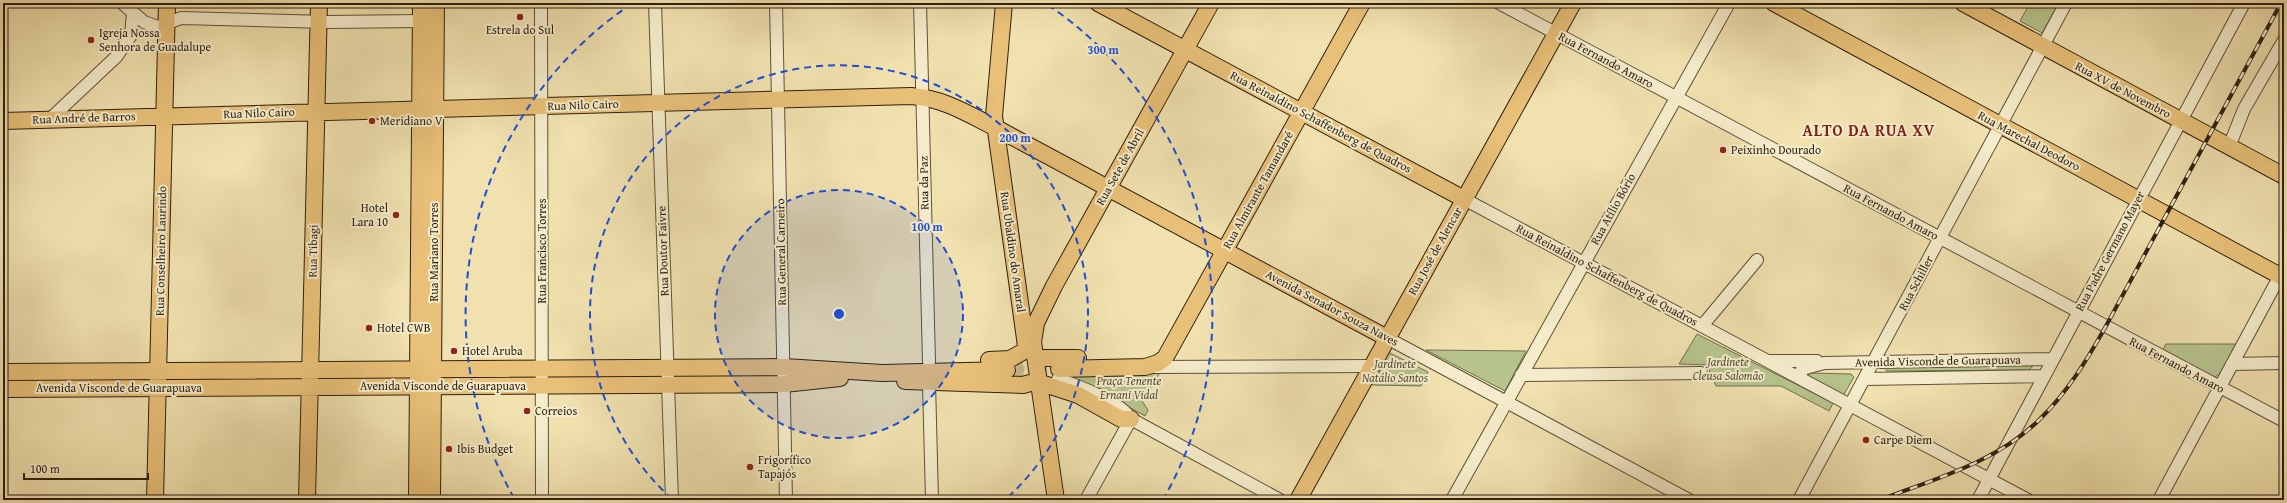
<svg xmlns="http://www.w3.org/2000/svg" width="2287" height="503" font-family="'Gentium Book Plus',serif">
	<rect width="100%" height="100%" fill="#f0e1af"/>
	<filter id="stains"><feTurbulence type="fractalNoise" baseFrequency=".005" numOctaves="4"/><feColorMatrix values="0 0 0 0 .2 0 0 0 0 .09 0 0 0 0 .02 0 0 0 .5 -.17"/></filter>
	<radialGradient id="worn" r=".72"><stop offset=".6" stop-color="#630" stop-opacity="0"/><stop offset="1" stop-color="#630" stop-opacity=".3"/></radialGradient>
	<path fill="#b6c38d" stroke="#72714f" d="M2030,3h29l-17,30 -22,-12z
		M1697,334l136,69 -4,8 -48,-25h-65l-9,-21 -28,-1z
		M2166,344h70l-15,28 -7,6 -52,-27z
		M1426,350l100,1 -21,40z
		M1388,352l40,20 -7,14 -49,-1z
		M2034,365l-5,5 -142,1 -4,-4z
		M1161,371l-19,30 6,9 -3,6 -52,-29 -35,-15z
		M1812,373l39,1 3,3 -11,19 -36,-20z"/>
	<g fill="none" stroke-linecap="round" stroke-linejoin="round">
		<path stroke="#c9ba8f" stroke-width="12" stroke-dasharray="12 6" stroke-linecap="butt" d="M1012,370l33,7"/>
		<path stroke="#c9ba8f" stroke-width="16" stroke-dasharray="16 8" stroke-linecap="butt" d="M1007,370l52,-1"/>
		<g stroke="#5e5038" stroke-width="14">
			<path id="minor" d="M122,3l22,19 14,5 23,-9 145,4 95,-1
				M541,3l1,497
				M655,3l17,497
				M776,3l10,497
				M920,3l9,359
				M1499,3l785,418
				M49,120l67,-63 15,-22 2,-22
				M2229,147l15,-38 40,-69
				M1464,199l564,301
				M1702,326l55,-66
				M1387,338l302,162
				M1769,361h48
				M2232,364l52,-1
				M1151,367l221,-1
				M1521,375l180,-2
				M1800,378l2,-9 22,-6 228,-4
				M1058,379c20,7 62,22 73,40l149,81
				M1864,379l179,-3
				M929,383l3,117
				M1086,500l45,-81
				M1452,500l277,-497
				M1799,500l267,-497
				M1978,500l266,-497
				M2159,500l125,-232"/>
		</g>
		<g stroke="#2d1f11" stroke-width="18">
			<path id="major" d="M1004,3l-10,113 32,230
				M1098,3l366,196
				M1774,3l510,275
				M1963,3l321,173
				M3,121l908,-25c32,2 57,18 85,32l391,210
				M1035,358h43
				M989,360l21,-1 16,-9
				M1059,369l86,-2 13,-4 7,-5 197,-355
				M3,372l781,-5 98,6 125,-3
				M905,381l118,4 7,-2
				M1038,382l40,13 43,24h10
				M3,389l781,-5 56,-6
				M155,500l12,-497
				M307,500l12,-497
				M417,500l4,-497
				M432,500l4,-497
				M1056,500l-23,-158 3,-19 18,-37 157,-283
				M1298,500l275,-497"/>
		</g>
		<use href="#minor" stroke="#f5eccb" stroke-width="12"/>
		<use href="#major" stroke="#e8c078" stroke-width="16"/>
		<g stroke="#2d1f11" stroke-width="4">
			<path id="rail" d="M1880,500c54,-21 117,-38 159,-80 28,-27 48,-60 67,-94l175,-323"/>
		</g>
		<use href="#rail" stroke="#f5eccb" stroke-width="2.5" stroke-dasharray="8" stroke-linecap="butt"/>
	</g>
	<circle cx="839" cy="314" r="124" fill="#1d4ed8" fill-opacity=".12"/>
	<g fill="none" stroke="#1d4ed8" stroke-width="2" stroke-dasharray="7 5">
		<circle cx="839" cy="314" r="124"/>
		<path d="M672 499A249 249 0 1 1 1006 499"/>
		<path d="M514 498A373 373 0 0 1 630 5M1048 5A373 373 0 0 1 1164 498"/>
	</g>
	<g fill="#8f2418" stroke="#f5eccb" stroke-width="1.5">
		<circle cx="520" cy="17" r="4"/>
		<circle cx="91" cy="40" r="4"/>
		<circle cx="372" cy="121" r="4"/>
		<circle cx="1723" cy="150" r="4"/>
		<circle cx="396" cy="215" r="4"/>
		<circle cx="369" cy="328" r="4"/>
		<circle cx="454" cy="351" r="4"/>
		<circle cx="527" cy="411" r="4"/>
		<circle cx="1866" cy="440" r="4"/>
		<circle cx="449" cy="449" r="4"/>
		<circle cx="750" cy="467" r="4"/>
	</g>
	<g text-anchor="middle" stroke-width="4" stroke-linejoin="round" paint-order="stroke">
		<g font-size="12" fill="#2d1f11" stroke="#f5eccb" text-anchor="start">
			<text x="520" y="34" text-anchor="middle">Estrela do Sul</text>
			<text x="99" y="37">Igreja Nossa<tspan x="99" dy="14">Senhora de Guadalupe</tspan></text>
			<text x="380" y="125">Meridiano V</text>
			<text x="1731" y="154">Peixinho Dourado</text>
			<text x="388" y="212" text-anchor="end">Hotel<tspan x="388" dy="14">Lara 10</tspan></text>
			<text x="377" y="332">Hotel CWB</text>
			<text x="462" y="355">Hotel Aruba</text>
			<text x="535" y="415">Correios</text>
			<text x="1874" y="444">Carpe Diem</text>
			<text x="457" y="453">Ibis Budget</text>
			<text x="758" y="464">Frigorífico<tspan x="758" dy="14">Tapajós</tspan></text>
		</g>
		<g font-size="12" fill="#2d1f11" stroke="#f5eccb">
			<text transform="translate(1606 60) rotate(28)" y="4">Rua Fernando Amaro</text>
			<text transform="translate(2123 90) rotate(28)" y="4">Rua XV de Novembro</text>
			<text transform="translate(583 105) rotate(-2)" y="4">Rua Nilo Cairo</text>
			<text transform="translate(259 113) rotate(-2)" y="4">Rua Nilo Cairo</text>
			<text transform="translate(84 118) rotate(-2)" y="4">Rua André de Barros</text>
			<text transform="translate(1321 122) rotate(28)" y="4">Rua Reinaldino Schaffenberg de Quadros</text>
			<text transform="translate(2029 141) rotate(28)" y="4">Rua Marechal Deodoro</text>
			<text transform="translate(1120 167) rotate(-61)" y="4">Rua Sete de Abril</text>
			<text transform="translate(924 183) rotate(-91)" y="4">Rua da Paz</text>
			<text transform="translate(1258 190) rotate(-61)" y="4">Rua Almirante Tamandaré</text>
			<text transform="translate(1613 209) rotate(-61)" y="4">Rua Atílio Bório</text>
			<text transform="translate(1891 212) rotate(28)" y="4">Rua Fernando Amaro</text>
			<text transform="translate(161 251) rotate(-89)" y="4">Rua Conselheiro Laurindo</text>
			<text transform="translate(313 251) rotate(-89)" y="4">Rua Tibagi</text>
			<text transform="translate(542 251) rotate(-90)" y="4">Rua Francisco Torres</text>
			<text transform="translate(663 251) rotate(-92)" y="4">Rua Doutor Faivre</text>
			<text transform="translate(1435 251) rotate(-61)" y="4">Rua José de Alencar</text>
			<text transform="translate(2110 251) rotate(-62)" y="4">Rua Padre Germano Mayer</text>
			<text transform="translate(434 252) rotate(-90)" y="4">Rua Mariano Torres</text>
			<text transform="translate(781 252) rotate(-91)" y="4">Rua General Carneiro</text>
			<text transform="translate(1013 252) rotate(82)" y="4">Rua Ubaldino do Amaral</text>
			<text transform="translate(1607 275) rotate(28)" y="4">Rua Reinaldino Schaffenberg de Quadros</text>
			<text transform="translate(1916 283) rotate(-62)" y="4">Rua Schiller</text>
			<text transform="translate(1332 308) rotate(28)" y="4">Avenida Senador Souza Naves</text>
			<text transform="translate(1938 361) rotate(-1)" y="4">Avenida Visconde de Guarapuava</text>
			<text transform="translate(2177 365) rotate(28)" y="4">Rua Fernando Amaro</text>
			<text x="443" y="390">Avenida Visconde de Guarapuava</text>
			<text x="119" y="392">Avenida Visconde de Guarapuava</text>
		</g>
		<g font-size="12" font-style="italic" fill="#565036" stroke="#f5eccb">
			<text x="1728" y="366">Jardinete<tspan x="1728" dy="14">Cleusa Salomão</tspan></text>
			<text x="1395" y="368">Jardinete<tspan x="1395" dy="14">Natálio Santos</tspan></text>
			<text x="1129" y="385">Praça Tenente<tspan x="1129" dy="14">Ernani Vidal</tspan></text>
		</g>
		<g font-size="16" font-weight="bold" letter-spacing="1" fill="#7a1f14" stroke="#f5eccb">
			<text x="1869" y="136">ALTO DA RUA XV</text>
		</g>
	</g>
	<circle cx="839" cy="314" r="6" fill="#1d4ed8" stroke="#f5eccb" stroke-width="2"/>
	<g font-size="12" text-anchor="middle" font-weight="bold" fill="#1d4ed8" stroke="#f5eccb" stroke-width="4" stroke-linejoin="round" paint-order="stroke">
		<text x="1103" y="54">300 m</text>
		<text x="1015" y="142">200 m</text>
		<text x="927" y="231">100 m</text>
	</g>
	<rect width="2287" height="503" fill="none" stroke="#f0e1af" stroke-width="16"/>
	<rect x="4" y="4" width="2279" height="495" fill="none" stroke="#2d1f11" stroke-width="2"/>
	<rect x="8" y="8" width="2271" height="487" fill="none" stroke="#2d1f11"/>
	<path d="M24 473v6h124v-6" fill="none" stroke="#2d1f11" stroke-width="2"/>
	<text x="30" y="473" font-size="12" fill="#2d1f11" stroke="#f5eccb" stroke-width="3" paint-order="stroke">100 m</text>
	<rect width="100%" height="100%" filter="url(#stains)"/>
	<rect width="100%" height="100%" fill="url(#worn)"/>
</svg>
